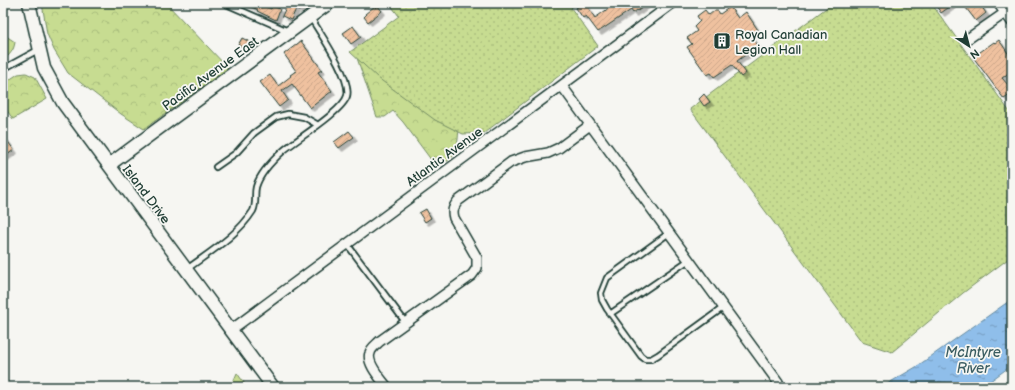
<svg xmlns="http://www.w3.org/2000/svg" width="1015" height="390" font-family="'Balsamiq Sans',sans-serif">
	<defs>
		<pattern id="forest-crowns" width="20" height="18" patternUnits="userSpaceOnUse"><rect width="20" height="18" fill="#c7dc91"/><path d="M2 6a3 3 0 1 1 6 0M12 15a3 3 0 1 1 6 0" fill="none" stroke="#aabe7e"/></pattern>
		<pattern id="park-dots" width="8" height="8" patternUnits="userSpaceOnUse"><rect width="8" height="8" fill="#c7dc91"/><path d="M2 2h.1M6 6h.1" fill="none" stroke="#aabe7e" stroke-width="1.8" stroke-linecap="round"/></pattern>
		<pattern id="water-ripples" width="26" height="14" patternUnits="userSpaceOnUse"><rect width="26" height="14" fill="#8fbeea"/><path d="M2 4q2-2 4 0t4 0M15 11q2-2 4 0t4 0" fill="none" stroke="#749cbe"/></pattern>
		<pattern id="building-hatch" width="6" height="6" patternUnits="userSpaceOnUse"><rect width="6" height="6" fill="#efc19f"/><path d="M-1 1l2-2M0 6l6-6M5 7l2-2" fill="none" stroke="#cca78a"/></pattern>
		<filter id="shadow"><feDropShadow dx="3.5" dy="3.5" stdDeviation="0" flood-color="#0004"/></filter>
	</defs>
	<rect width="100%" height="100%" fill="#f6f6f2"/>
	<filter id="ink" filterUnits="userSpaceOnUse"><feTurbulence type="fractalNoise" baseFrequency=".025" numOctaves="2"/><feDisplacementMap in="SourceGraphic" scale="8" xChannelSelector="R" yChannelSelector="G"/><feConvolveMatrix kernelMatrix="1 2 1 2 8 2 1 2 1" color-interpolation-filters="sRGB"/></filter>
	<g filter="url(#ink)">
		<path fill="url(#forest-crowns)" stroke="#738c62" d="M42,3h124l62,65 -84,61 -23,-15 -53,-41 -14,-23 -7,-16z
			M3,34l12,8c-1,9 -6,13 -12,19z
			M355,52l104,73c-1,12 0,32 -14,37 -4,1 -9,0 -13,-1l-29,-39 -10,-11 -8,6h-8z
			M26,73l9,4 12,22 -34,20 -10,-14v-21l15,-10z
			M237,373l10,14h-16z"/>
		<path fill="url(#park-dots)" stroke="#738c62" d="M389,3h188l-6,5 27,38 -114,87 -21,1 -28,-14 -57,-42 -28,-26 49,-36z
			M833,3h98l81,112v141l-49,37 -71,59 -30,-10 -172,-233z"/>
		<path fill="url(#water-ripples)" stroke="#628aa1" d="M1012,299v66l-30,22h-100l34,-20z"/>
		<path fill="url(#building-hatch)" stroke="#1f3d34" filter="url(#shadow)" d="M244,3h14l13,6 1,-3 8,3 -4,11 -19,-9 1,-1z
			M283,3h20l-4,8 -3,-2 -5,11 -9,-4 5,-11z
			M583,3h2l10,15 21,-15h32l-10,8 -1,-1 -4,3 -2,-3 -33,22 -12,-16 -3,2 -7,-10z
			M934,3h21l-14,10z
			M965,3h14l7,10 -10,8 -10,-13 2,-1z
			M375,6l1,2 2,-2 4,5 -14,11 -4,-5 2,-2 -1,-1z
			M730,7l8,11 8,-6 12,18 -7,5 7,11 -21,15 9,12 -5,4 -9,-12 -18,12 -3,-4 -4,2 -20,-28 5,-3 -5,-6 10,-7 -3,-4 6,-6 -3,-5 8,-6 4,5 5,-4h4l2,3z
			M353,26l8,11 -10,7 -8,-11z
			M242,38l8,4 -4,7 -8,-4z
			M999,40l13,19v12l-10,7 7,8 -2,2 4,6 -7,5 -31,-42 21,-15 1,1z
			M301,41l21,29 -4,2 14,19 -22,17 -18,-24 -10,7 6,9 -9,7 -19,-25 10,-7 8,11 13,-10 -1,-1 6,-4 -12,-17z
			M704,94l6,8 -6,4 -5,-7z
			M349,131l5,6 -15,11 -5,-6z
			M3,135l11,15 -11,8z
			M426,209l5,9 -6,4 -6,-9z"/>
		<g fill="none" stroke-linecap="round" stroke-linejoin="round">
			<g stroke="#1f3d34" stroke-width="8">
				<path id="service" d="M224,3l64,28
					M3,69l35,-19
					M216,167l20,-14 18,-20 22,-16 12,-3 16,3 14,8
					M669,233l-62,45 -6,15 1,7 5,9 34,47 4,3h6l7,-4 66,-48
					M347,244l59,79
					M187,269c23,-17 51,-34 66,-58 4,-8 1,-16 3,-24 4,-14 17,-27 27,-36 14,-12 60,-40 64,-55 5,-17 -27,-63 -36,-78
					M610,314l79,-54"/>
			</g>
			<g stroke="#1f3d34" stroke-width="12">
				<path id="minor" d="M998,3l14,19
					M969,38l43,-30
					M562,86l216,296 1,5
					M231,330l442,-327
					M387,387c-6,-8 -21,-24 -17,-34 1,-5 6,-8 10,-12l92,-66 5,-7v-10l-23,-40c-2,-7 -1,-11 4,-17l53,-39 14,-5 23,-4 11,-5 31,-23"/>
			</g>
			<g stroke="#1f3d34" stroke-width="15">
				<path id="tertiary" d="M29,3l15,65 19,35 210,284
					M109,165l220,-162"/>
			</g>
			<use href="#service" stroke="#f6f6f2" stroke-width="4.5"/>
			<use href="#minor" stroke="#f6f6f2" stroke-width="9"/>
			<use href="#tertiary" stroke="#f6f6f2" stroke-width="12"/>
		</g>
	</g>
	<defs>
		<g id="building-square" transform="scale(0.9)"><rect x="-9" y="-9" width="18" height="18" rx="4" fill="#1f3d34" stroke="#f6f6f2"/><path d="M-4-6H4V6H1V3H-1V6H-4ZM-2.5-4.3h1.7v1.8h-1.7ZM.8-4.3h1.7v1.8H.8ZM-2.5-1h1.7V.8h-1.7ZM.8-1h1.7V.8H.8Z" fill="#fff"/></g>
	</defs>
	<g fill-rule="evenodd">
		<use href="#building-square" x="722" y="41"/>
	</g>
	<g text-anchor="middle" stroke-width="3.5" stroke-linejoin="round" paint-order="stroke">
		<g font-size="13" fill="#1f3d34" stroke="#f6f6f2" text-anchor="start">
			<text x="735" y="39">Royal Canadian<tspan x="735" dy="15">Legion Hall</tspan></text>
		</g>
		<g font-size="13" fill="#1f3d34" stroke="#f6f6f2">
			<text transform="translate(210 73) rotate(-36)" y="5">Pacific Avenue East</text>
			<text transform="translate(444 156) rotate(-36)" y="5">Atlantic Avenue</text>
			<text transform="translate(147 194) rotate(53)" y="5">Island Drive</text>
		</g>
		<g font-size="14" font-style="italic" fill="#3b5d62" stroke="#f6f6f2">
			<text x="973" y="357">McIntyre<tspan x="973" dy="16">River</tspan></text>
		</g>
	</g>
	<rect width="1015" height="390" fill="none" stroke="#f6f6f2" stroke-width="16"/>
	<rect x="8" y="8" width="999" height="374" fill="none" stroke="#1f3d34" stroke-width="1.5" filter="url(#ink)"/>
	<g transform="translate(969 46) rotate(144)" stroke="#f6f6f2" stroke-width="3" paint-order="stroke">
	<path d="M0-3L7 15L0 10L-7 15Z" fill="#1f3d34"/>
	<text y="-6" font-size="11" font-weight="bold" text-anchor="middle" fill="#1f3d34">N</text>
	</g>
</svg>
